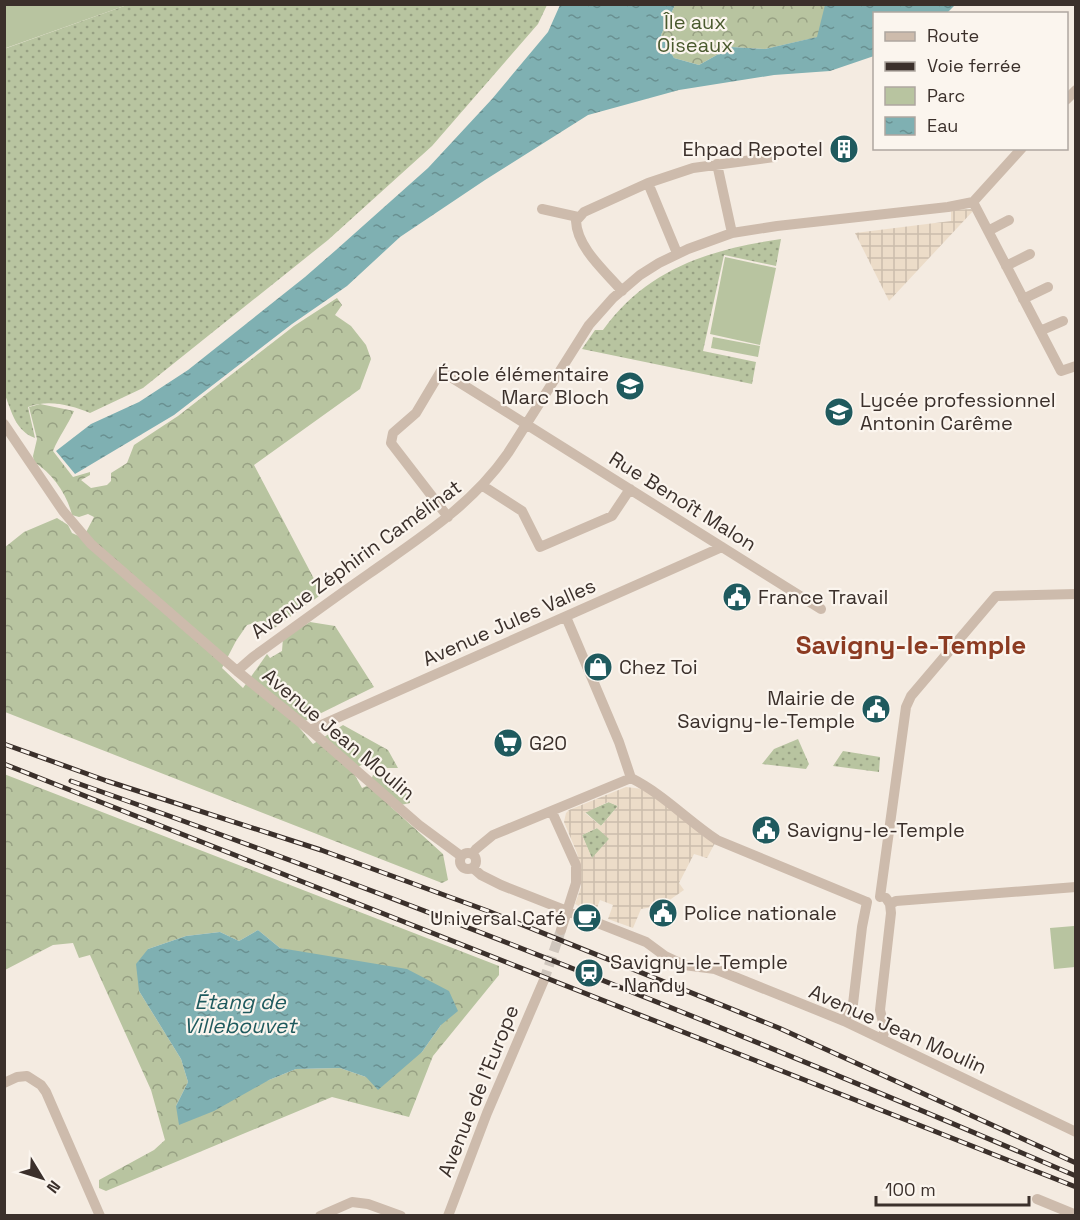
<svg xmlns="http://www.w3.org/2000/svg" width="1080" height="1220" font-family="'Space Grotesk',sans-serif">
	<defs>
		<pattern id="green-dots" width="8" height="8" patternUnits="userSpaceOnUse" patternTransform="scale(1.5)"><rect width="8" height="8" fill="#b8c4a0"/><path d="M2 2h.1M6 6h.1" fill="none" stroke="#97a083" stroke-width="1.8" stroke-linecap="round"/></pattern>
		<pattern id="forest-crowns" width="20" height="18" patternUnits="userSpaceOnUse" patternTransform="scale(1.5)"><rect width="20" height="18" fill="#b8c4a0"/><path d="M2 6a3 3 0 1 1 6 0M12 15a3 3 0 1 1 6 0" fill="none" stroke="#97a083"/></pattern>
		<pattern id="plaza-grid" width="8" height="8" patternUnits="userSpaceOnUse" patternTransform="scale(1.5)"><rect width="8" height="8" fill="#ecdcc8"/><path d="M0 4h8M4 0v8" fill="none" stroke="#cbbdac"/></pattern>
		<pattern id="water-ripples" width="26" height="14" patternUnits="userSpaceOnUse" patternTransform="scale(1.5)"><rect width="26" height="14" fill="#7fb0b2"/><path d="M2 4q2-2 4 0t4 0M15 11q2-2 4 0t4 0" fill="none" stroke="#699091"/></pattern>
	</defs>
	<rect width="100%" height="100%" fill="#f4ebe1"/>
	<path fill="url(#green-dots)" d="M127,5h420l-9,19 -106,122 -104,94 -185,148 -53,25c-19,-8 -42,-14 -62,-6l7,31c-19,-7 -23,-25 -30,-43l-1,-346z
		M781,239l-5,27 -52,-11 -21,96 53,11 -4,22 -170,-35 13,-19h8c44,-61 107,-81 178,-91z
		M798,739l11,25 -3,5 -44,-5 12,-15z
		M843,751l37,6 -1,15 -46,-6z
		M609,802l9,4 -17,20 -16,-14z
		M597,828l13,10 -18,21 -10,-24z"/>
	<path fill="url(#forest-crowns)" fill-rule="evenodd" d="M675,5h151l-8,32 -53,12 -34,-2 -32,18 -25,-7 -13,-23z
		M337,298l5,7 -7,10 16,11 15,19 5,14 -11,30 -106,76 68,129 -49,35 -12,-8 -14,4 -11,16 -14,27 21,20 24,-34 3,4 12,-7 1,-13 27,-16 25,4 39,61 -77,38 16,19 30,-19 45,25 10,18h-18l-11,-7 -17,9 10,18 7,-3 4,-10 13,2 23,19 1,7 -19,4 52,47 5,26 -6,3 -437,-171 -1,-164 20,-16 33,-14 11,7 4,8 11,5 11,-21 -6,-3 -9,3 -7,-2c-5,-21 -20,-42 -38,-53l-1,-6 4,-17 -8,-32 11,-3 34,7c-6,14 -15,25 -21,40l20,26 17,-5v3l-9,5 10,8 16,-3 4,-4v-8l16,-10 7,-18 44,-29 116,-90z
		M4,774l495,192v9l-66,81 -24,61 -77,-20 -226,94 -7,-3v-8l55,-30 11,-10 -14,-50 -61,-135 -11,3 -6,-15 -20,2 -48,25zM258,930l22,18 32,7 129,70 -19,27 -56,25 -26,-9 -44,1 -27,11 -93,26 12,-24 -7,-23 -42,-68 9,-42 38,-13 34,-4 19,9z"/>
	<path fill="#b8c4a0" d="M5,4h122v1l-121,43h-2z
		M725,257l51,11 -16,77 -50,-11z
		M713,337l47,9 -2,11 -47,-9z
		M1074,926l1,41 -21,2 -4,-41z"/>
	<path fill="url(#plaza-grid)" fill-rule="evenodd" d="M971,209l2,2 -84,90 -34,-68 96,-12v-11z
		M626,787l17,2 72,54 -8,15 -13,-4 -15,29 5,7 -13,9 -3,2 -2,-3 -6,3 1,3 -3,2 -17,3 -8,19 -25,-9 5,-14 -13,-5 -5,13 -20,-9 6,-17v-17l-4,-17 -13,-31 2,-9 3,-3zM608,802l10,4 -17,20 -16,-13zM597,828l12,11 -17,19 -10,-23z"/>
	<path fill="url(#water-ripples)" d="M560,5h115l-14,30 13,23 25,7 32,-18 34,2 52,-12 8,-32h130l-8,8 -73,1v42l-44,15 -56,4 -95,15 -91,25 -103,65 -85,57 -53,49 -55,38 -118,91 -99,59 -19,-23 35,-27 48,-22 49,-32 117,-93 31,-27 92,-82 64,-69 56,-67z
		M258,930l22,18 127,21 42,22 9,20 -17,14 -19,27 -44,38 -12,-13 -26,-9 -44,1 -27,11 -55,31 -35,14 -3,-19 12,-24 -7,-23 -42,-68 -3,-27 12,-15 38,-13 34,-4 19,9z"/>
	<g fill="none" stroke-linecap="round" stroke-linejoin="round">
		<path stroke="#cfc6bd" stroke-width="10" stroke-dasharray="10 5" stroke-linecap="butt" d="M544,980l17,-50"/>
		<path stroke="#cdbbac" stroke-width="10" d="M1066,100l10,-10
			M717,164l15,69
			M973,202l88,169 15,-5
			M973,202l49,-54
			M542,209l36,8
			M988,231l21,-11
			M677,253l-29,-70 45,-15 81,-11
			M1006,266l24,-12
			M622,291c-16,-19 -45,-43 -46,-70l8,-9 64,-29
			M1023,299l25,-12
			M1040,331l23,-10
			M4,424l59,87 28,33 146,127 73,59 109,95 42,31
			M483,486l39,25 18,36 72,-31 18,-27
			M448,517l-57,-74 2,-10 23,-20 25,-42 380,238
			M566,617l53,125 12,36
			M237,671l16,-14c39,-28 78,-57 117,-84 51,-36 102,-68 138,-120l81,-128 24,-27 27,-23 19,-12 29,-14 44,-16 45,-7 171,-19 25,-5
			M310,730l412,-183
			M631,778c32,16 56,42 86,62l150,62
			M552,812l24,53v18l-15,47
			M460 861a8 8 0 1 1 16 0a8 8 0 1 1-16 0Z
			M472,854l4,-5 17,-14 138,-57
			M473,868l8,7 20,10 145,57 19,14 19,9 31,4 129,52 232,111
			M880,897l26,-190 5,-11 85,-100 80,-2
			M890,904l6,-3 180,-14
			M844,1021l9,-17 9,-77 5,-25
			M882,1038l3,-8 -5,-20 11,-97 -1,-9 -4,-6
			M4,1083l13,-6 10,-1 14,9 5,7 54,124
			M1037,1199l39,16
			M320,1216l32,-14 16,2 33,12
			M448,1216l39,-103 57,-133"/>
		<g stroke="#3b302b" stroke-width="5">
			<path id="rail" d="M4,744l103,37 214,69 167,61 291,117 297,135
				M4,764l1072,423
				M71,781c339,119 674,253 1005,395"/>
		</g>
		<use href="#rail" stroke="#fbf5ee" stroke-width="3" stroke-dasharray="9" stroke-linecap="butt"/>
	</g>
	<defs>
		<g id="building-disc" transform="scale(1.5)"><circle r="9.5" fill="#1f5a5e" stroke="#fbf5ee"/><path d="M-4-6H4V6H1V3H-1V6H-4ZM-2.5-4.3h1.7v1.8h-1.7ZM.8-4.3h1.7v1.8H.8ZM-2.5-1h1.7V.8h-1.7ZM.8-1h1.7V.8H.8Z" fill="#fff"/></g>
		<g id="school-disc" transform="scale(1.5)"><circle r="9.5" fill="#1f5a5e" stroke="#fbf5ee"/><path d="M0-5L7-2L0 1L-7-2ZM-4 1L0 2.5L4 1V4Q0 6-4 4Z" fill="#fff"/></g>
		<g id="civic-disc" transform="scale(1.5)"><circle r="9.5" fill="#1f5a5e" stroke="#fbf5ee"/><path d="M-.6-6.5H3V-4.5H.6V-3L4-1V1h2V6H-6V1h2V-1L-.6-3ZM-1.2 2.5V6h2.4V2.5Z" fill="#fff"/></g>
		<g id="shop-disc" transform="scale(1.5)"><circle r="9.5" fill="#1f5a5e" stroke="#fbf5ee"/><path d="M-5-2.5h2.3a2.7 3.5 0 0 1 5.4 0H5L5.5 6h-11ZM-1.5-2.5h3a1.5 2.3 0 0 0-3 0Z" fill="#fff"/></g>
		<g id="supermarket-disc" transform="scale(1.5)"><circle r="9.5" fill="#1f5a5e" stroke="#fbf5ee"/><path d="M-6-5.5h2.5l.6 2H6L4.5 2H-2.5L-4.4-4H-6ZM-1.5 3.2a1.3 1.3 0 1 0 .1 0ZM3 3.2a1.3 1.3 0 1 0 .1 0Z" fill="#fff"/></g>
		<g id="cafe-disc" transform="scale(1.5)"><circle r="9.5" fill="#1f5a5e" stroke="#fbf5ee"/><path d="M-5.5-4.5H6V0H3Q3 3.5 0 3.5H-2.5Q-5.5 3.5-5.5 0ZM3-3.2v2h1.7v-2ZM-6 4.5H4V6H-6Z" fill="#fff"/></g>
		<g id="station-disc" transform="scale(1.5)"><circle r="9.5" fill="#1f5a5e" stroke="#fbf5ee"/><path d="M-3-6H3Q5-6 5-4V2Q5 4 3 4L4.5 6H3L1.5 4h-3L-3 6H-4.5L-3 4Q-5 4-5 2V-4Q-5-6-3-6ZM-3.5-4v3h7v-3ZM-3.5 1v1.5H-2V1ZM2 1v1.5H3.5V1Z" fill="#fff"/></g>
	</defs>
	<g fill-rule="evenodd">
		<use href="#building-disc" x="844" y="149"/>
		<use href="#school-disc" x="630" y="386"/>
		<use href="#school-disc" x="839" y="412"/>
		<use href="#civic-disc" x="737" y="597"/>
		<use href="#shop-disc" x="598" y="667"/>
		<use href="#civic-disc" x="876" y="709"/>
		<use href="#supermarket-disc" x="508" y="743"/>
		<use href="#civic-disc" x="766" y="830"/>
		<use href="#civic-disc" x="663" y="913"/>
		<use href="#cafe-disc" x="587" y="918"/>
		<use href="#station-disc" x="589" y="973"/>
	</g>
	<g text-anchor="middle" stroke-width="4.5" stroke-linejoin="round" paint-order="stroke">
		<g font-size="20" fill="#4a5a2e" stroke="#fbf5ee">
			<text x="695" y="29">Île aux<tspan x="695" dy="23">Oiseaux</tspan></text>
		</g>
		<g font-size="20" fill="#3b302b" stroke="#fbf5ee" text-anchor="start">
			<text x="823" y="156" text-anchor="end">Ehpad Repotel</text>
			<text x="609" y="381" text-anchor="end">École élémentaire<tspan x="609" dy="23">Marc Bloch</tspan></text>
			<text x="860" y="407">Lycée professionnel<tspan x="860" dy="23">Antonin Carême</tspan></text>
			<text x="758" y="604">France Travail</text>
			<text x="619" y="674">Chez Toi</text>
			<text x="855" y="705" text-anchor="end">Mairie de<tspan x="855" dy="23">Savigny-le-Temple</tspan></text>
			<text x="529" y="750">G20</text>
			<text x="787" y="837">Savigny-le-Temple</text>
			<text x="684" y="920">Police nationale</text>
			<text x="566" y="925" text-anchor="end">Universal Café</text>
			<text x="610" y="969">Savigny-le-Temple<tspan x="610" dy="23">- Nandy</tspan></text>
		</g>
		<g font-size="20" fill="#3b302b" stroke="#fbf5ee">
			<text transform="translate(683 501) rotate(32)" y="7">Rue Benoît Malon</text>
			<text transform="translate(356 559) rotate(-36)" y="7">Avenue Zéphirin Camélinat</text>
			<text transform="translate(509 622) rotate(-24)" y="7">Avenue Jules Valles</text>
			<text transform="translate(339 734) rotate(40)" y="7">Avenue Jean Moulin</text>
			<text transform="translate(898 1029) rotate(24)" y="7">Avenue Jean Moulin</text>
			<text transform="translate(478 1091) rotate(-68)" y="7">Avenue de l'Europe</text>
		</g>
		<g font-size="21" font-style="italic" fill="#1f5a5e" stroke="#fbf5ee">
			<text x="240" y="1009">Étang de<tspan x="240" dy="24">Villebouvet</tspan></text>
		</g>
		<g font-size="26" font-weight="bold" fill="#8c3b22" stroke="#fbf5ee">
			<text x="911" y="654">Savigny-le-Temple</text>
		</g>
	</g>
	<rect width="1080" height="1220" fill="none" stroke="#3b302b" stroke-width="12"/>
	<rect x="873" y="12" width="195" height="138" fill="#fbf5ee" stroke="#aea6a0" stroke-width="1.5"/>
	<rect x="885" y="32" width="30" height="9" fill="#cdbbac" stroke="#aea6a0" stroke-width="1.5"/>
	<text x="927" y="42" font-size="18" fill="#3b302b">Route</text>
	<rect x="885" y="62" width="30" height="9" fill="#3b302b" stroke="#aea6a0" stroke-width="1.5"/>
	<text x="927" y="72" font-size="18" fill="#3b302b">Voie ferrée</text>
	<rect x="885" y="87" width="30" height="18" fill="#b8c4a0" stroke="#aea6a0" stroke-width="1.5"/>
	<text x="927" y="102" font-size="18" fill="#3b302b">Parc</text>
	<rect x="885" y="117" width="30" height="18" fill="url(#water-ripples)" stroke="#aea6a0" stroke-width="1.5"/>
	<text x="927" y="132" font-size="18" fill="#3b302b">Eau</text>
	<g transform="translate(42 1178) rotate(128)" stroke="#fbf5ee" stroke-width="4.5" paint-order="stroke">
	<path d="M0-4.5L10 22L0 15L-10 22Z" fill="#3b302b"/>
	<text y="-9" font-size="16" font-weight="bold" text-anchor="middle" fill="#3b302b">N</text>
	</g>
	<path d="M876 1196v9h153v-9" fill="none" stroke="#3b302b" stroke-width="3"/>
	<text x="885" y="1196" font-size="18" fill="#3b302b" stroke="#fbf5ee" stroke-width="4.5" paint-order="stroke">100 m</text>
</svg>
